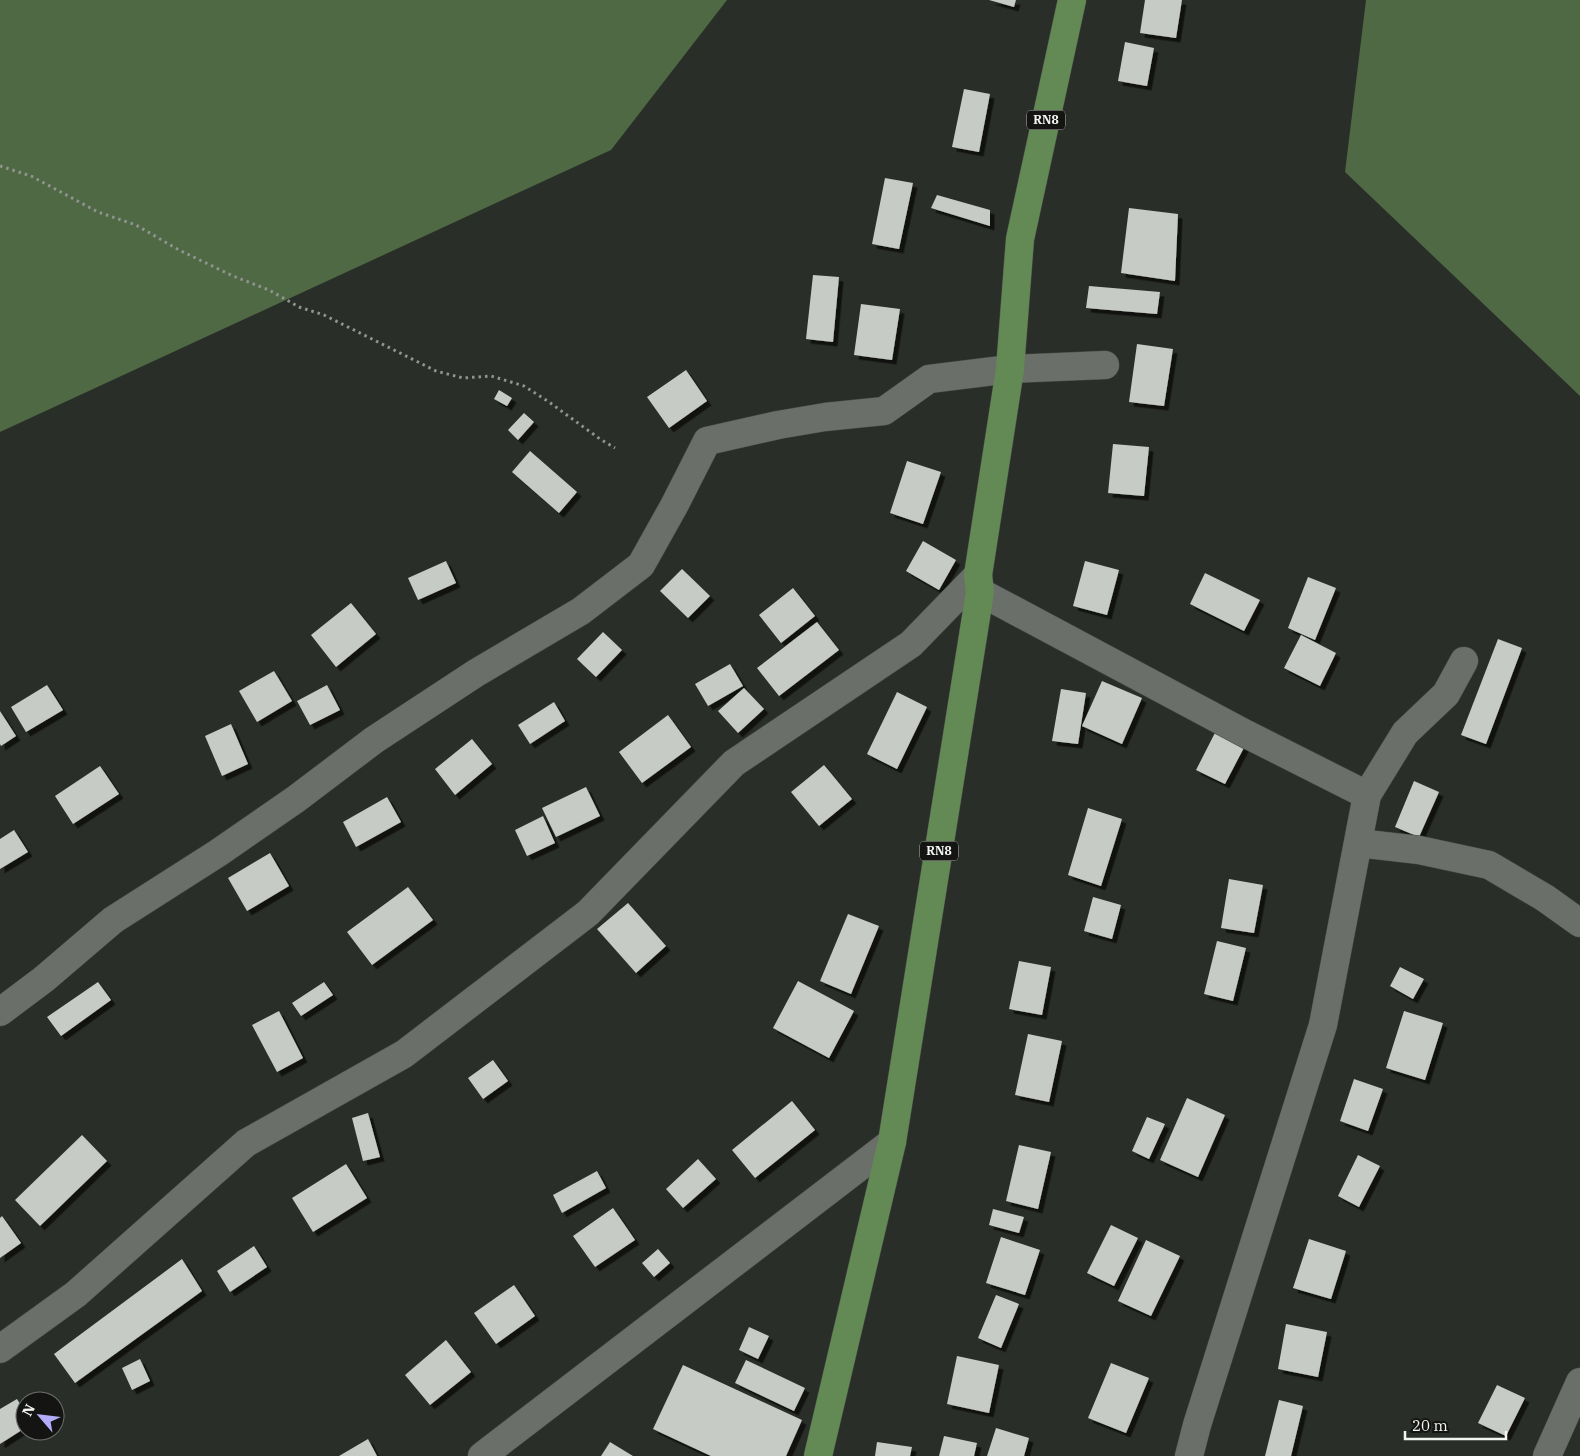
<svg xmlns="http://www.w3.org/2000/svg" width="1580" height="1456" font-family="'IBM Plex Serif',serif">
	<defs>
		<filter id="shadow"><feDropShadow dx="4.5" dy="4.5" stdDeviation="0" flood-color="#0009"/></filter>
	</defs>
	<rect width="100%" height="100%" fill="#2a2e29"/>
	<path fill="#4e6944" d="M0,0h727l-116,150 -611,282z
		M1366,0h214v396l-235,-224z"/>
	<path fill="#c7cbc5" filter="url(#shadow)" d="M989,0h27l-2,7z
		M1145,0h37l-6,38 -36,-5z
		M1125,42l29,6 -7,38 -29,-5z
		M964,89l26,5 -11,58 -27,-5z
		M885,178l28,5 -14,66 -27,-5z
		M937,195l53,15v16l-59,-18z
		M1129,208l49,6 -3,67 -54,-8z
		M813,275l26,2 -6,65 -27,-3z
		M1089,286l71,6 -3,22 -71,-6z
		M861,304l39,5 -8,51 -38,-5z
		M1137,344l36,5 -9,57 -35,-4z
		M686,370l21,31 -38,27 -22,-31z
		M499,390l13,8 -5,8 -13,-7z
		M524,413l10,9 -16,18 -10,-10z
		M1113,444l36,3 -5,49 -36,-3z
		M530,451l47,41 -18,21 -47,-41z
		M907,461l34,11 -18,52 -33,-11z
		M923,541l33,19 -17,30 -33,-19z
		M446,561l10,22 -38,17 -10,-22z
		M1085,561l34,9 -12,45 -34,-9z
		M682,569l28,27 -22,22 -28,-27z
		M1205,573l55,27 -16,31 -54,-27z
		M1308,577l28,11 -21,52 -27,-12z
		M793,588l22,28 -34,27 -22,-28z
		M351,603l25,31 -40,33 -25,-32z
		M817,622l22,28 -60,46 -22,-28z
		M603,632l19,18 -26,27 -19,-18z
		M1301,635l35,18 -16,33 -36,-18z
		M1498,639l24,9 -36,96 -25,-9z
		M730,664l13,22 -35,20 -13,-22z
		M274,671l18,30 -35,21 -18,-31z
		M1102,681l40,17 -20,46 -40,-18z
		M47,685l16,25 -37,22 -15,-25z
		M327,685l13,25 -30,15 -13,-24z
		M744,688l20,21 -26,24 -20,-22z
		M1061,689l25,4 -8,51 -26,-3z
		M897,692l30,15 -30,62 -30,-15z
		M554,702l11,19 -35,23 -12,-19z
		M0,711l16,25 -15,10 -1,-2z
		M668,715l23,32 -49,36 -23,-31z
		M1220,723l29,15 -24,46 -29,-14z
		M231,724l17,40 -26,12 -17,-40z
		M472,739l20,25 -37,31 -20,-26z
		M824,765l28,34 -33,27 -28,-34z
		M100,766l19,28 -46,30 -18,-28z
		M1414,781l25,11 -20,45 -24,-10z
		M586,787l14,29 -44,21 -14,-29z
		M387,797l14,25 -45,25 -13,-25z
		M1088,808l34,11 -21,67 -33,-11z
		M543,816l12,27 -28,13 -12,-26z
		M14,830l14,22 -28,17v-30z
		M270,853l19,33 -42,25 -19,-33z
		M1229,879l34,6 -9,48 -33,-5z
		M408,887l25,33 -61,45 -25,-33z
		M1093,897l28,8 -9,34 -28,-8z
		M628,903l38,43 -30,27 -39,-44z
		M848,914l31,12 -28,68 -31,-13z
		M1217,941l29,7 -13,53 -29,-7z
		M1019,961l32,6 -9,48 -33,-6z
		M1400,967l24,12 -11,20 -23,-13z
		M798,981l56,30 -25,47 -56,-30z
		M98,982l13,18 -50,36 -14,-19z
		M324,982l9,13 -32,21 -9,-13z
		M279,1011l24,47 -26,14 -25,-47z
		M1404,1011l39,12 -18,57 -39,-12z
		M1028,1034l34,7 -13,61 -34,-7z
		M493,1060l15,21 -25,18 -15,-21z
		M1354,1079l29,10 -15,42 -28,-10z
		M1187,1098l38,17 -27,62 -38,-17z
		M792,1101l23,29 -60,48 -23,-28z
		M368,1113l12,44 -17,4 -11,-43z
		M1147,1117l18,7 -16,35 -17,-8z
		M82,1135l25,26 -67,65 -25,-26z
		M1019,1145l32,7 -13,57 -32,-8z
		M1358,1155l22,11 -21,41 -21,-11z
		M698,1159l18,20 -33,29 -17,-19z
		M346,1164l21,34 -54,34 -21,-34z
		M597,1171l9,17 -44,25 -9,-18z
		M613,1208l22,32 -40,27 -22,-31z
		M993,1209l31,8 -5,16 -30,-8z
		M2,1216l19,27 -21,15v-40z
		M1111,1225l27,13 -24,48 -27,-13z
		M1001,1237l39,13 -15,45 -39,-12z
		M1309,1239l37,12 -15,48 -38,-11z
		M1146,1240l34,16 -29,60 -33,-15z
		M254,1246l13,21 -37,25 -13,-21z
		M658,1249l12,14 -16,14 -12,-14z
		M182,1259l20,32 -127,92 -21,-29z
		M514,1285l21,31 -39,28 -22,-31z
		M996,1295l23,9 -18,44 -23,-10z
		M1286,1324l41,8 -9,45 -40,-8z
		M749,1327l20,9 -11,23 -19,-9z
		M446,1340l25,32 -41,33 -25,-30z
		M957,1356l42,9 -10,48 -42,-9z
		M140,1359l10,22 -18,9 -10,-22z
		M746,1360l59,28 -11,23 -59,-28z
		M1111,1363l38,15 -23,55 -38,-15z
		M683,1365l119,55 -16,36h-75l-58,-27z
		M1497,1385l28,13 -19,38 -28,-13z
		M17,1399l8,13v16l-25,16v-35z
		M1279,1400l24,6 -12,50h-26z
		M996,1428l33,10 -5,18h-37z
		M944,1436l33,7 -3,13h-35z
		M368,1439l9,17h-38z
		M610,1442l23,14h-32z
		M877,1442l35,5 -2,9h-35z"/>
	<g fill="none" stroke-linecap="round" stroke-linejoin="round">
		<g stroke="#494c48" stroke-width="29">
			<path id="street" d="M980,592l266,142 121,61 -44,230 -126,400 -8,31
				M1367,795l38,-62 41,-39 18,-33
				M1358,843l61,7 70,15 56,33 35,25
				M0,1012l44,-33 69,-59 105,-67 78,-54 78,-59 102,-67 105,-62 60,-46 33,-59 33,-65 71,-16 47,-8 59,-6 45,-32 81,-10 95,-4
				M0,1349l76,-55 170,-151 158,-89 184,-141 146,-150 177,-119 67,-69
				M482,1456l410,-314
				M1547,1456l33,-74"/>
		</g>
		<g stroke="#494c48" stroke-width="29">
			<path id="primary" d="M818,1456l74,-314 88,-550 -2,-17 32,-206 10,-130 52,-239"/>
		</g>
		<path stroke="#919490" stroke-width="3" stroke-dasharray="2.5 4" stroke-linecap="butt" d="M0,166l31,10 67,36 38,13 43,25 54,26 36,14 30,17 25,8 112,56 27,7 28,-2 33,10 25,16 51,37 15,9"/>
		<use href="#street" stroke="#6b6f6a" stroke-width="28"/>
		<use href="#primary" stroke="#638954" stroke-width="28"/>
	</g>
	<g text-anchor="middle" stroke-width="5" stroke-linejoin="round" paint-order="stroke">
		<g fill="#141513" stroke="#b0b2af" stroke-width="1">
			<rect x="1027" y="110.5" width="38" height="19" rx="4"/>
			<rect x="920" y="841.5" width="38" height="19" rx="4"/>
		</g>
		<g font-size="12" font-weight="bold" fill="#f3f5f2">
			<text x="1046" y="124">RN8</text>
			<text x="939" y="855">RN8</text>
		</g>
	</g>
	<g transform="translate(40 1416) rotate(298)"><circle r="24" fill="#141513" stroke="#6d6f6c"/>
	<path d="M0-4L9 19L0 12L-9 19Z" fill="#b3adf9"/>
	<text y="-8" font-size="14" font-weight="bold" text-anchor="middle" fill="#f3f5f2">N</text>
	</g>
	<path d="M1405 1431v8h101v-8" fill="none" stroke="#f3f5f2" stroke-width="2.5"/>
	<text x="1412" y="1431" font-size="15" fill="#f3f5f2" stroke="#141513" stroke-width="4" paint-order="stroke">20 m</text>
</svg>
